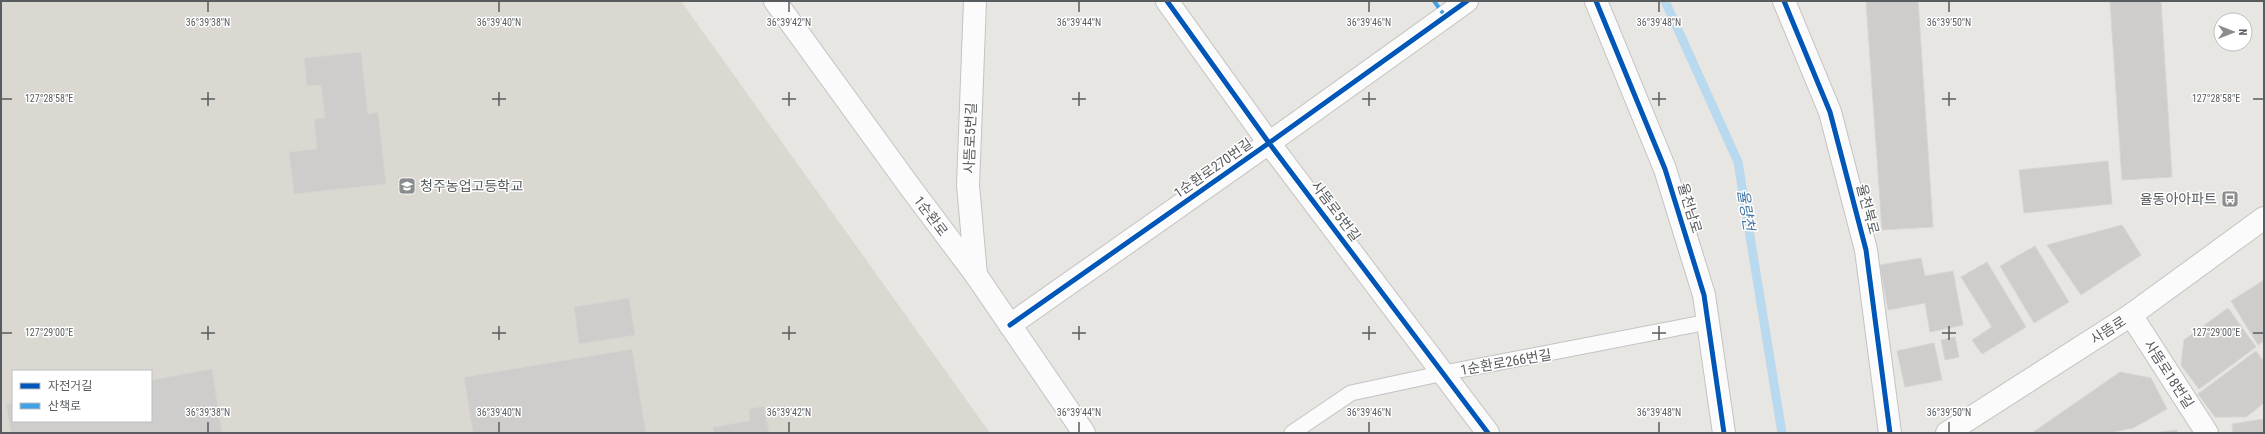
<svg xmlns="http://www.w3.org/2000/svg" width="2265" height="434" font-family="'Roboto Condensed','Noto Sans KR',sans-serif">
	<rect width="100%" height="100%" fill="#e8e6e2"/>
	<path fill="#dbd8d2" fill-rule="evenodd" d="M1,1h680l309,432h-989zM13,371h138v50h-138z"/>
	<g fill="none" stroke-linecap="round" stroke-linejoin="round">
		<path stroke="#b9d9ef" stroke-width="9" d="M1665,1l73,161 44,271"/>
	</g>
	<path fill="#cecdcb" stroke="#d7d5d2" d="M1866,1h52l15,226 -51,3z
		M2110,1h51l11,176 -50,3z
		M361,52l7,62 10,-2 8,72 -92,10 -5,-42 28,-3 -3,-30 11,-1 -4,-33 -14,1 -3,-28z
		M2108,161l4,43 -88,9 -5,-43z
		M2122,225l19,30 -60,40 -34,-50z
		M2035,246l34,56 -35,21 -34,-57z
		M1921,258l4,18 28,-5 10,54 -33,7 -5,-29 -37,7 -8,-45z
		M1987,262l39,65 -44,27 -10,-14 20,-13 -31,-50z
		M2264,280v61l-6,4 -27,-44z
		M629,298l6,37 -56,9 -5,-37z
		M2228,308l28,39 -57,42 -18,-24 3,-25z
		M1955,337l4,20 -14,3 -4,-20z
		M1934,343l8,37 -37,7 -8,-36z
		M632,349l14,84h-173l-9,-56z
		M2256,351l8,11v41l-18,14h-31l-17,-23z
		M212,369l10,64h-211l-5,-29 7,-1v18h138v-41z
		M2120,372l31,6 16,31 -34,19 -25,5h-76z
		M764,406l5,27h-55l-1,-6 37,-6 -1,-12z
		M2264,419v14h-31l-1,-9z
		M2177,430v3h-24z"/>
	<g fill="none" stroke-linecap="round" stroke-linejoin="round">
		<g stroke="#c4c3c3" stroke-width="17">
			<path id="lane" d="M1292,433l59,-40 93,-20 264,-51"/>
		</g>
		<g stroke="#c4c3c3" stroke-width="24">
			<path id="street" d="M975,1l-7,184 8,90
				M1167,1l102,142 219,290
				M1596,1l69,168 39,126 20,138
				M1784,1l46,111 36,138 24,183
				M2131,315l76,118
				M1010,325l259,-182 198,-142"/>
		</g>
		<g stroke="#c3c3c3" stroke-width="24">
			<path id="secondary" d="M775,1l135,186 66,88 108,158
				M1947,433l184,-118 133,-97"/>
		</g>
		<use href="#lane" stroke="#fcfbfb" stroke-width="15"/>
		<use href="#street" stroke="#fcfbfb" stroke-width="22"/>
		<use href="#secondary" stroke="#fcfbfb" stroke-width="22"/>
		<path stroke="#42a1e6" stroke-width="4" stroke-dasharray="8 4" stroke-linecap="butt" d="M1434,1l11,15"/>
		<g stroke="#fff" stroke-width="8">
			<path id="cycleway" d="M1167,1l102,142 219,290
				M1596,1l69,168 39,126 20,138
				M1784,1l46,111 36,138 24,183
				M1010,325l259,-182 198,-142"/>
		</g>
		<use href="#cycleway" stroke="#0057b8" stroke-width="5"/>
	</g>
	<path fill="none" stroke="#595c5f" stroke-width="1.5" d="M208,2v10M499,2v10M789,2v10M1079,2v10M1369,2v10M1659,2v10M1949,2v10M208,92v14M499,92v14M789,92v14M1079,92v14M1369,92v14M1659,92v14M1949,92v14M2,99h10M201,99h14M492,99h14M782,99h14M1072,99h14M1362,99h14M1652,99h14M1942,99h14M2253,99h10M208,326v14M499,326v14M789,326v14M1079,326v14M1369,326v14M1659,326v14M1949,326v14M2,333h10M201,333h14M492,333h14M782,333h14M1072,333h14M1362,333h14M1652,333h14M1942,333h14M2253,333h10M208,422v10M499,422v10M789,422v10M1079,422v10M1369,422v10M1659,422v10M1949,422v10"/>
	<defs>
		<g id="school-square" transform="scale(0.9)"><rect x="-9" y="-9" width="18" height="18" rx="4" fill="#8b8c8d" stroke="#fff"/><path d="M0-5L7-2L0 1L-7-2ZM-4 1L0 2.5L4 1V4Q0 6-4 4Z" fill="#fff"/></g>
		<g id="bus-square" transform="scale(0.9)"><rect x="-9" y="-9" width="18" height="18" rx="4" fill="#8b8c8d" stroke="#fff"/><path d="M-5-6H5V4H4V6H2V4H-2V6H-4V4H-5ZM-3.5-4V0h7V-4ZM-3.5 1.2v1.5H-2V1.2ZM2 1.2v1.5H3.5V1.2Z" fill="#fff"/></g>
	</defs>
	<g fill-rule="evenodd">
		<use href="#school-square" x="407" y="186"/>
		<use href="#bus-square" x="2230" y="199"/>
	</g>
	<g text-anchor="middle" stroke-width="3" stroke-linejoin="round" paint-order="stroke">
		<g font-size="14" fill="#595c5f" stroke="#fff">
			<text transform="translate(970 138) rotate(-88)" y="5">사뜸로5번길</text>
			<text transform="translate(1213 168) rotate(-35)" y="5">1순환로270번길</text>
			<text transform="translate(1690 208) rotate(73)" y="5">율천남로</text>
			<text transform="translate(1868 209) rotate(75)" y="5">율천북로</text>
			<text transform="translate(1336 211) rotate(53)" y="5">사뜸로5번길</text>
			<text transform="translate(931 216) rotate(53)" y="5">1순환로</text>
			<text transform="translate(2108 330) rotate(-33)" y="5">사뜸로</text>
			<text transform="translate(1506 362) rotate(-10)" y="5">1순환로266번길</text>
			<text transform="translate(2169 374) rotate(57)" y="5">사뜸로18번길</text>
		</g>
		<g font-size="14" fill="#595c5f" stroke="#fff" text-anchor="start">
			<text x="420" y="191">청주농업고등학교</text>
			<text x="2217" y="204" text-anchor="end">율동아아파트</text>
		</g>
		<g font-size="15" font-style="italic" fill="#4677a4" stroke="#fff">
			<text transform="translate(1746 210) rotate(81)" y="5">율량천</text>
		</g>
	</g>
	<g font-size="10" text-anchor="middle" fill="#595c5f" stroke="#fff" stroke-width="3" stroke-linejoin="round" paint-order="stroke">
		<text x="208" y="26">36°39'38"N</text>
		<text x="499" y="26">36°39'40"N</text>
		<text x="789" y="26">36°39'42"N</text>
		<text x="1079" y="26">36°39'44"N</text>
		<text x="1369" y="26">36°39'46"N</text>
		<text x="1659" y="26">36°39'48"N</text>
		<text x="1949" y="26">36°39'50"N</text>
		<text x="2216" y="102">127°28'58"E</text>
		<text x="49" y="102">127°28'58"E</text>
		<text x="2216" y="336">127°29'00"E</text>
		<text x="49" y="336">127°29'00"E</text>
		<text x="208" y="416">36°39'38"N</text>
		<text x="499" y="416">36°39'40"N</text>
		<text x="789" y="416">36°39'42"N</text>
		<text x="1079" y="416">36°39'44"N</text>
		<text x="1369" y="416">36°39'46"N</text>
		<text x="1659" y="416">36°39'48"N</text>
		<text x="1949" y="416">36°39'50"N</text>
	</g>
	<rect width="2265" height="434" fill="none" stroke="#595c5f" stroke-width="4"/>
	<rect x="12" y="370" width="140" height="52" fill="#ffffff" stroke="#bdbebf"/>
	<rect x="20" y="383" width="20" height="6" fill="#0057b8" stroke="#bdbebf"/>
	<text x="48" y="390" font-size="12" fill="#595c5f">자전거길</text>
	<rect x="20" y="403" width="20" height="6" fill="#42a1e6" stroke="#bdbebf"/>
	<text x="48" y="410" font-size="12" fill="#595c5f">산책로</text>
	<g transform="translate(2233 32) rotate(90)"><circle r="19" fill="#ffffff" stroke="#bdbebf"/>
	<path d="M0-3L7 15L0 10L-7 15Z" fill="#8b8c8d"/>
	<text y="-6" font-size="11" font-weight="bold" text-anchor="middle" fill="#595c5f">N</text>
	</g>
</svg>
